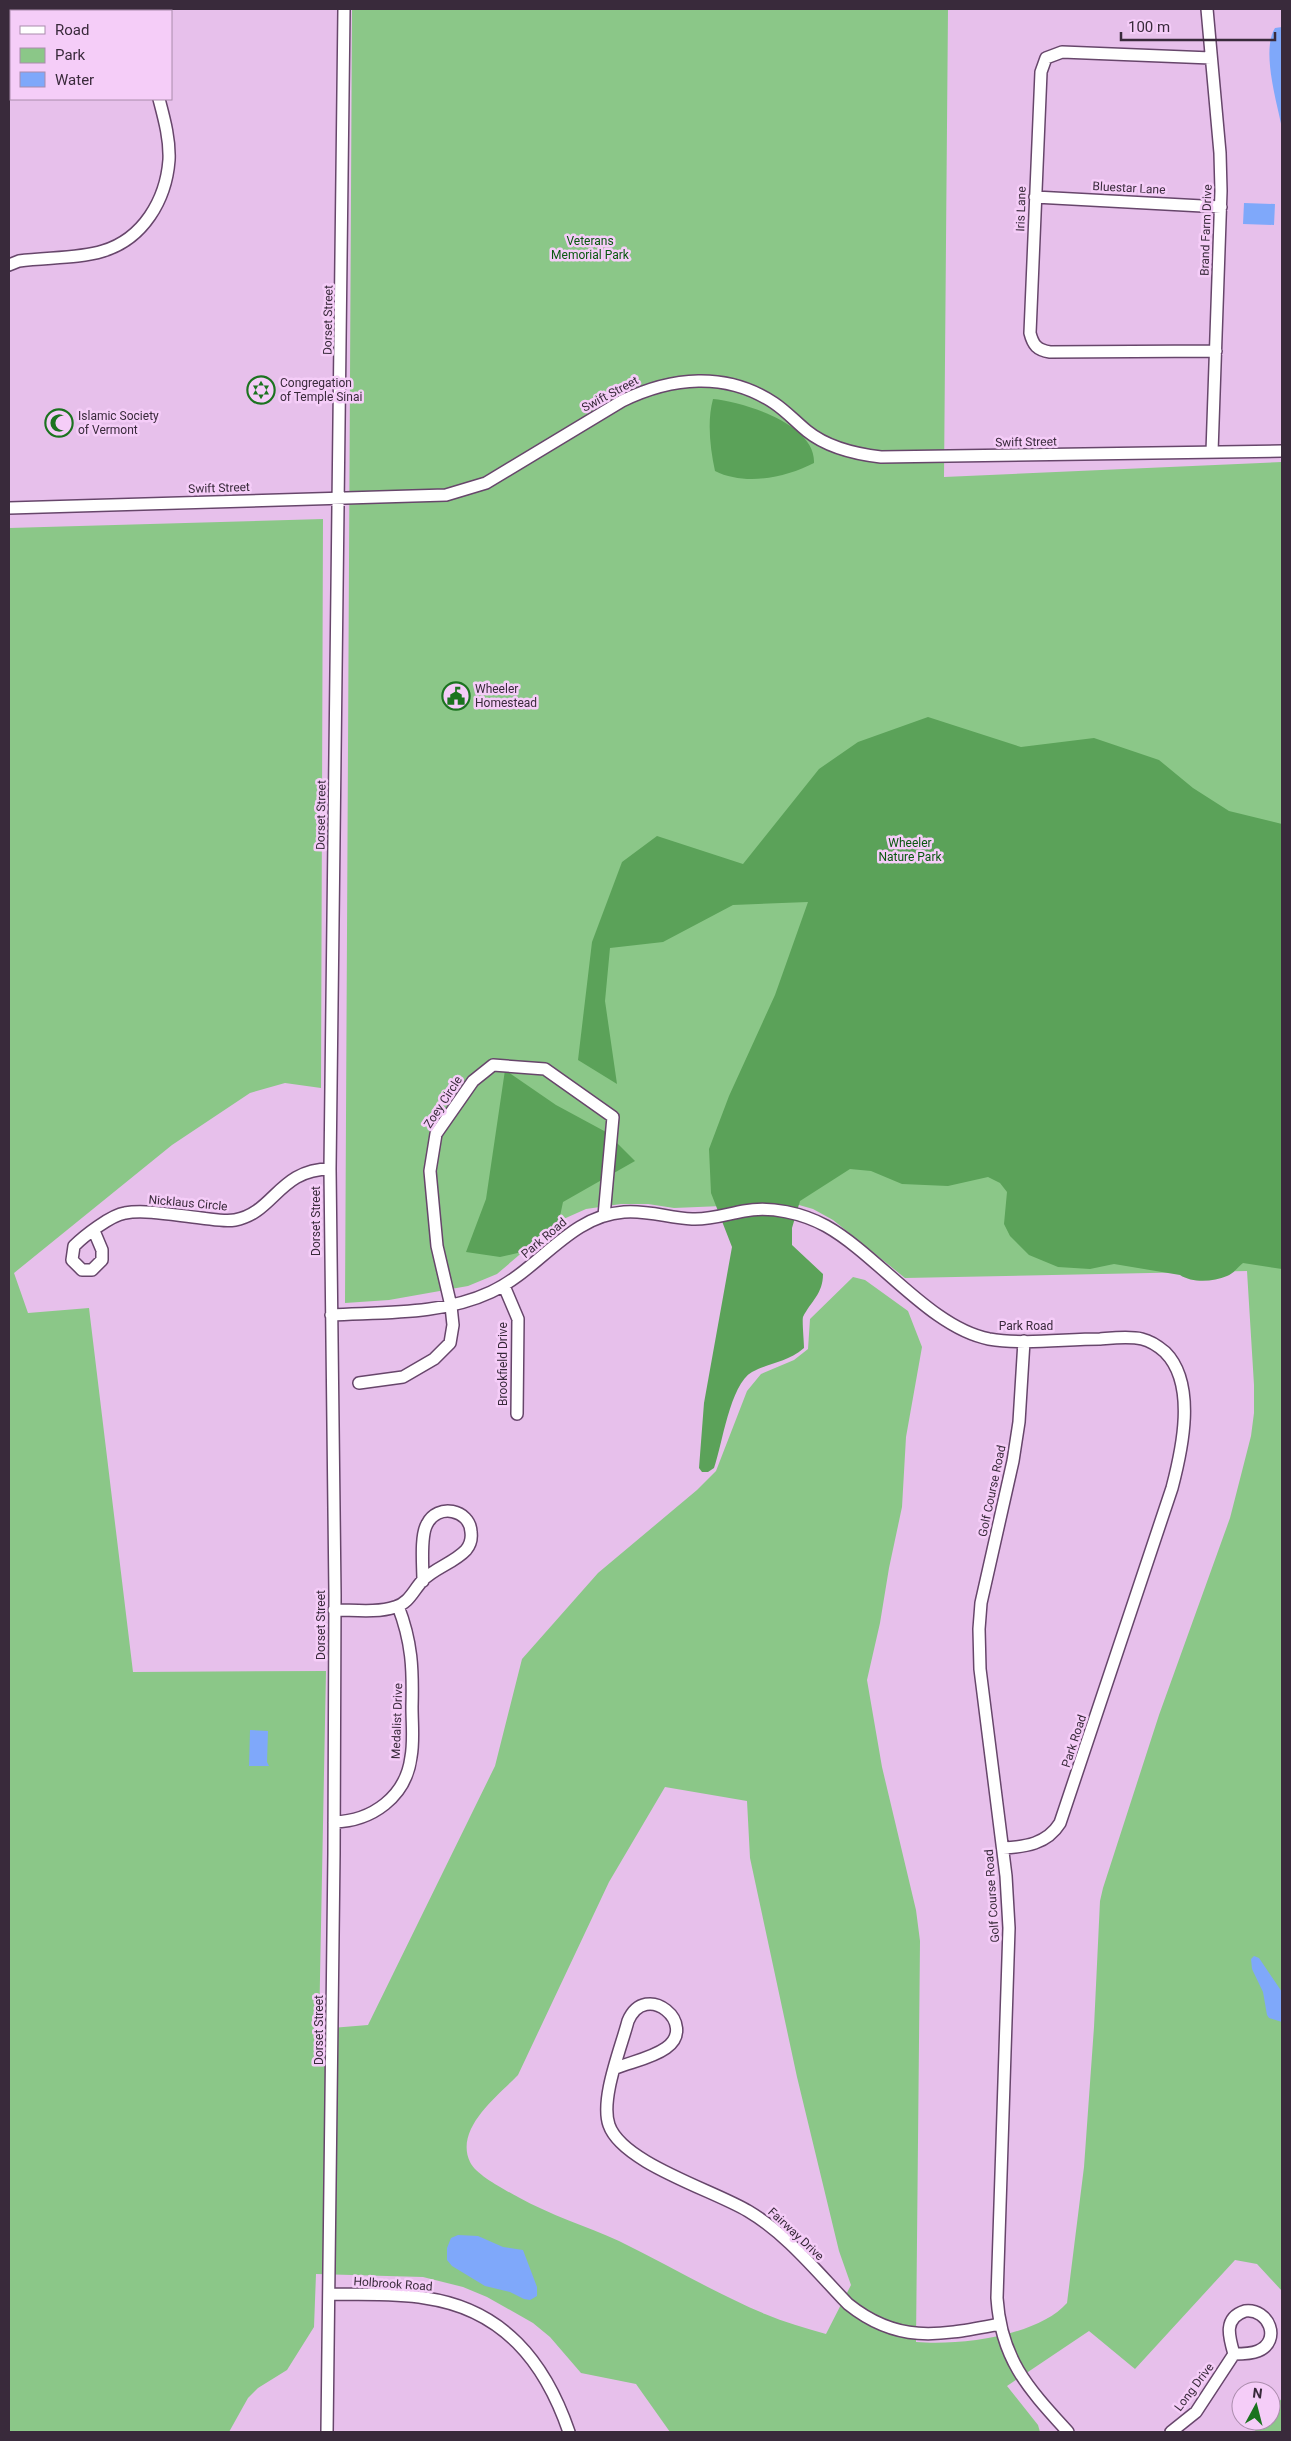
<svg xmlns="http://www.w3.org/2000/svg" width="1291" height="2441" font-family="Roboto,sans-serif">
	<rect width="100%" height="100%" fill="#e7c0eb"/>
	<path fill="#8bc788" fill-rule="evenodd" d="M352,9h596l-4,468 338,-15v1829l-25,-27 -22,-4 -100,109 -46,-38 -82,55 31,39 2,7h-370l-34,-48 -55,-11 -31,-36 -17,-14 -46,-26 -24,-10 -40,-10 -107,-3 -2,53 -27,43 -29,18 -10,10 -19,34h-220v-1904l314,-9 -2,569 -36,-5 -35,10 -78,52 -158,128 14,40 61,-5 44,364 193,-1 -7,358 49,-4 127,-259 27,-107 76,-86 99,-83 19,-19 31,-80 14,-17 33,-14 14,-11 2,-30 43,-42 12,3 43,31 14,36 -16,90 -4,70 -13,61 -9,55 -13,57 15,87 34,143 4,31 -4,401c43,4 122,-6 151,-39l17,-136 10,-140 6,-126 3,-13 56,-173 71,-197 21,-82 3,-23v-28l-7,-114 -342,7 -72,-58 -20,-11 -21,-6 -118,5 -26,-4h-27l-35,5 -27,12 -62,53 -29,12 -79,14 -44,3zM665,1787l82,14 3,57 47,219 42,174 12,34 -25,49c-21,-6 -42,-12 -61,-20 -50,-21 -97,-49 -146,-73 -33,-15 -69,-26 -101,-44 -13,-7 -42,-22 -48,-35 -16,-34 29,-67 48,-87l91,-193z
		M1282,2398v34h-28l9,-11h8v-9z"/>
	<path fill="#5ba259" d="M713,399c31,3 103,25 101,64 -29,15 -69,23 -99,8 -5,-23 -8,-50 -2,-72z
		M928,717l93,30 73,-9 65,22 34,28 36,23 53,13v445l-39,-6c-5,4 -10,11 -16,13 -14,6 -35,7 -47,-1l-66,-11 -24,5 -32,-2 -29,-12 -19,-19 -6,-12 3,-32 -7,-9 -12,-6 -40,9 -46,-2 -31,-13 -21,-2 -50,32 -8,27v17l31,29c0,20 -12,27 -20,43 -1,4 1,25 1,31 -18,15 -33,14 -52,24 -22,12 -30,74 -38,96l-6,4h-6l-3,-4 5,-65 28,-156 -21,-54 -2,-44 20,-53 46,-101 33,-93 -75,3 -70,37 -53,6 -5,53 12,83 -39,-24 14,-118 30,-80 35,-26 86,28 76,-95 39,-27z
		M505,1070l51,35 50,27 29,29 -72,41 -4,19 -33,30 -26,6 -34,-5 20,-53z"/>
	<path fill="#7fa8fa" d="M1282,27v101c-5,-25 -21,-78 -7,-100z
		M1244,203l31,1 -1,21 -31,-1z
		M250,1730l18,1 -1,31 2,4h-20z
		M1254,1956l5,2 23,34v30l-13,-4 -2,-3 -4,-23 -11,-23 -1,-10z
		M458,2235l20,1 25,11 20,3 14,37v9l-7,4 -6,-1 -14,-7 -25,-6 -33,-20 -5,-6v-12l4,-10z"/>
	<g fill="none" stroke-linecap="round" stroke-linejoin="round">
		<g stroke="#67466b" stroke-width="14">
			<path id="minor" d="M1207,9l13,144 1,38 -9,261
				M1211,58l-149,-6 -16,6 -5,14 -11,261c3,12 7,17 20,19l166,-1
				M9,75l2,-1
				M1035,197l186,10
				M9,265l10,-4c28,-4 58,-2 84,-10 40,-12 63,-51 66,-91 1,-21 -5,-42 -10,-61
				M9,508l437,-13 40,-12 136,-82c49,-24 104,-30 152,2 12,8 22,19 33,28 21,17 48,23 74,26l401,-6
				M94,1231l8,19v10l-10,10h-10l-10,-10 2,-14c10,-10 37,-31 51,-33 21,-4 54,3 76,5 11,1 23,4 34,2 39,-7 44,-51 95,-51
				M504,1286l14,33 -1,95
				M331,1315c53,-3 111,0 160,-23 48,-22 78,-76 133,-80 24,-2 45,6 68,7 18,1 35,-5 52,-8 27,-5 58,2 82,15 52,29 105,102 163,113 36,6 75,0 111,0 13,-1 29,-3 42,0 9,2 16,7 23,13 32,32 17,98 7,136l-112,335c-13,21 -35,24 -57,25
				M1024,1341l-5,81 -6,39 -32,142 -2,26 1,40 26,207 3,52 -12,370c4,62 32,91 71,134
				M359,1383l44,-6 31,-18 16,-16 3,-18 -2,-19 -14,-60 -7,-75 6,-37 37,-53 20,-16 52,4 68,48 -9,99
				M334,1610c20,0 43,3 61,-3 14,-4 18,-16 27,-26 12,-13 32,-18 44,-31 4,-5 6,-11 5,-18 -1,-23 -34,-29 -44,-8 -7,12 -4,42 -4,57
				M334,1822c38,-1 72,-25 77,-65 3,-16 1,-33 1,-50 1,-38 0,-65 -14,-101
				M616,2068c15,-6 36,-10 50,-20 33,-23 -20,-69 -38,-27 -7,27 -28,78 -19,104 13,38 104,65 139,86 39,23 69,61 100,93 51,41 93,31 152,20
				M330,2294c31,1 64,-1 95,4 78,11 120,64 144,134
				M1245,2311c24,-3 37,30 13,40 -7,3 -16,3 -24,3 -5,-17 -11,-36 11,-43z
				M327,2432l7,-579 1,-258 -5,-426 14,-1160
				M1171,2432l25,-20 38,-58"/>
		</g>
		<use href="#minor" stroke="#fff" stroke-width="11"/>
	</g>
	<defs>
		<g id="synagogue-ring" transform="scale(1.4375)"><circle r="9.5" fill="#f5cdf8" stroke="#1b731f" stroke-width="1.5"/><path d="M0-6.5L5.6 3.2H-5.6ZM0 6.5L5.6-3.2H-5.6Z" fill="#1b731f"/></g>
		<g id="mosque-ring" transform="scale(1.4375)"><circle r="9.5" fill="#f5cdf8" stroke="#1b731f" stroke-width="1.5"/><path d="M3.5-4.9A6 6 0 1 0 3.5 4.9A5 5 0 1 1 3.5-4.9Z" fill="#1b731f"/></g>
		<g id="civic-ring" transform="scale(1.4375)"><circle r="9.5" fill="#f5cdf8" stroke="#1b731f" stroke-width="1.5"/><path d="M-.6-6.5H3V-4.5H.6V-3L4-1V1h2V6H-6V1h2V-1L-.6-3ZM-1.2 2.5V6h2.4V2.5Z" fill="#1b731f"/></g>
	</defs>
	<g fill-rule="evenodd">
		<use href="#synagogue-ring" x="261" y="390"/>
		<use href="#mosque-ring" x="59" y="423"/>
		<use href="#civic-ring" x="456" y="696"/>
	</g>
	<g text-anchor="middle" stroke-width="5" stroke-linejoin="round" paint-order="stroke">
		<g font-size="12" fill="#392a3b" stroke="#f5cdf8">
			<text transform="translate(1129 188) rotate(3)" y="4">Bluestar Lane</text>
			<text transform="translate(1021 209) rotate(-88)" y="4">Iris Lane</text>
			<text transform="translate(1206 230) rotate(-88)" y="4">Brand Farm Drive</text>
			<text transform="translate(328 320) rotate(-89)" y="4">Dorset Street</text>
			<text transform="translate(610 394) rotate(-28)" y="4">Swift Street</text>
			<text transform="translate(1026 442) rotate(-1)" y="4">Swift Street</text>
			<text transform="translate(219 488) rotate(-2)" y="4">Swift Street</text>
			<text transform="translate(321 815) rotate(-89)" y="4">Dorset Street</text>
			<text transform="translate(443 1102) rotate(-57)" y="4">Zoey Circle</text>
			<text transform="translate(188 1203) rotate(5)" y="4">Nicklaus Circle</text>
			<text transform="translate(316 1221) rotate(-90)" y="4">Dorset Street</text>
			<text transform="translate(544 1238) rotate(-40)" y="4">Park Road</text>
			<text x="1026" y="1330">Park Road</text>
			<text transform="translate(503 1364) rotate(-90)" y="4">Brookfield Drive</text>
			<text transform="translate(992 1491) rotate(-78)" y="4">Golf Course Road</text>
			<text transform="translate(321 1625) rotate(-90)" y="4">Dorset Street</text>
			<text transform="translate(397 1721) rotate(-88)" y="4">Medalist Drive</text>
			<text transform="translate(1074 1741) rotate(-72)" y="4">Park Road</text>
			<text transform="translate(992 1896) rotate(-94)" y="4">Golf Course Road</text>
			<text transform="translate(319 2030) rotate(-90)" y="4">Dorset Street</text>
			<text transform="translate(796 2234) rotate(43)" y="4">Fairway Drive</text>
			<text transform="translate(393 2284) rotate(4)" y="4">Holbrook Road</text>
			<text transform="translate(1194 2387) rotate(-53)" y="4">Long Drive</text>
		</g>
		<g font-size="12" fill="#08570e" stroke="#f5cdf8">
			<text x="590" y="245">Veterans<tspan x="590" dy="14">Memorial Park</tspan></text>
			<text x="910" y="847">Wheeler<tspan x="910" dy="14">Nature Park</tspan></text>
		</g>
		<g font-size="12" fill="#392a3b" stroke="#f5cdf8" text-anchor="start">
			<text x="280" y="387">Congregation<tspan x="280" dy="14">of Temple Sinai</tspan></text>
			<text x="78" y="420">Islamic Society<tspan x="78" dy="14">of Vermont</tspan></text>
			<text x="475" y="693">Wheeler<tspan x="475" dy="14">Homestead</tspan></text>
		</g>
	</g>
	<rect width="1291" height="2441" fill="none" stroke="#392a3b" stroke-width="20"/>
	<rect x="10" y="10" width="162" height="90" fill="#f5cdf8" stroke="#aa8cac"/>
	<rect x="20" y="26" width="25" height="8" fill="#ffffff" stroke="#aa8cac"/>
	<text x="55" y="35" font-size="15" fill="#392a3b">Road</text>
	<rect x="20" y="48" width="25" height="15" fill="#8bc788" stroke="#aa8cac"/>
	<text x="55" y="60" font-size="15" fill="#392a3b">Park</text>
	<rect x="20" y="72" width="25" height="15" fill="#7fa8fa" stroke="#aa8cac"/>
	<text x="55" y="85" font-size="15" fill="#392a3b">Water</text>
	<g transform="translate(1256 2406) rotate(7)"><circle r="24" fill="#f5cdf8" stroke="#aa8cac"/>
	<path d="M0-4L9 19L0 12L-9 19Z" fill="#1b731f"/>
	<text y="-8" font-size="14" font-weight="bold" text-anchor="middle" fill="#392a3b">N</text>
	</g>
	<path d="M1121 32v8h154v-8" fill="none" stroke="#392a3b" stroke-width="2.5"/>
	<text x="1128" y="32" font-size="15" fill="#392a3b" stroke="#f5cdf8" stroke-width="4" paint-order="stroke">100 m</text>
</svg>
